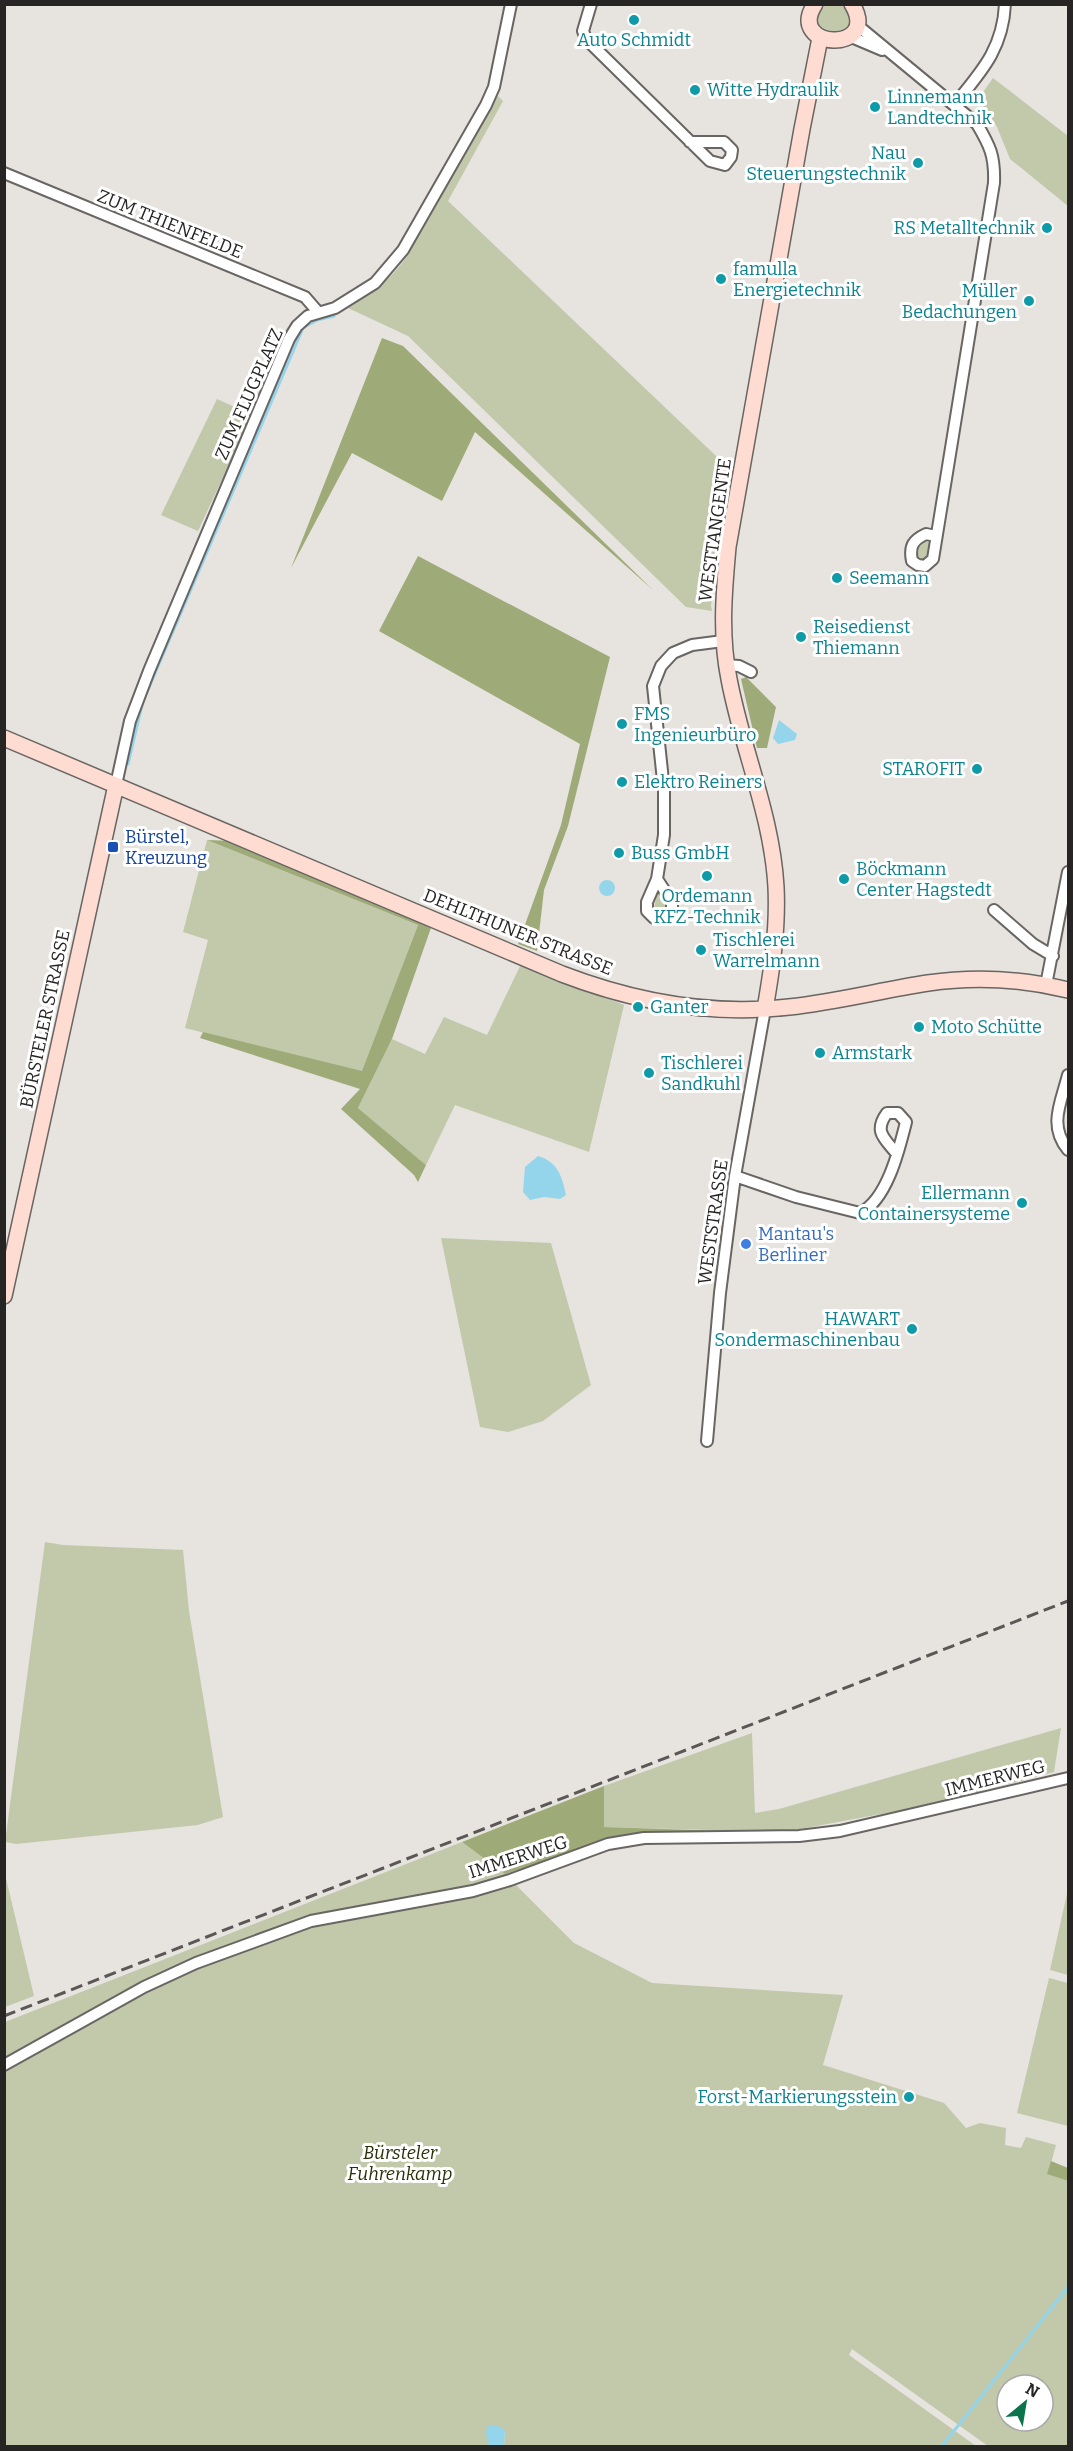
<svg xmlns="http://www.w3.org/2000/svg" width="1073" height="2451" font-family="Bitter,serif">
	<rect width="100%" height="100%" fill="#e7e3df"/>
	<path fill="#c1c9aa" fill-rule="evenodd" d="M818 19a16 16 0 1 1 32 0a16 16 0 1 1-32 0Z
		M993,78l75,58v70l-58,-47 -13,-32 -18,-29z
		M498,96l5,5 -55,100 287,273 -24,131 1,6 -26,-4 -278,-271 -60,-28c23,-14 41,-27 57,-49z
		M217,399l35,16 -54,116 -37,-16z
		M926,541l4,2c1,7 0,13 -8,16l-5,-3 -1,-6z
		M207,840l211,85 -56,147 -177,-44 23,-88 -25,-8z
		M657,892h2l9,13 -6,7h-4l-4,-3z
		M521,964l103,41 -35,147 -134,-47 -29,60 -68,-57 34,-69 33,15 19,-37 43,18z
		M441,1238l110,5 40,142 -48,36 -35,11 -28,-5z
		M45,1542l18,3 120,5 6,61 34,206 -25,8 -182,19 -11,-2z
		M1061,1728l-7,44 -119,32 -151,28 -181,-5 1,-41 148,-53 3,80 24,-4z
		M462,1842l43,32 69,69 78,40 191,12 -20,70 121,38 22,25 14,-5 26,5 -1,17 16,3 5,-11 30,8 -8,29 20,7v265h-80l-136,-97 -3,6 127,91h-472l1,-15 -15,11 -1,4h-484v-424zM1007,2385h36v36h-36z
		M4,1870l30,126 -29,11h-1z
		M1068,1889v86l-18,-5z
		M1049,1978l19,5v143l-51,-13z"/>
	<path fill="#9eab78" d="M382,338l21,8 250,244 -178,-158 -33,69 -90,-48 -61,115z
		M418,556l192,101 -42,169 -24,64 -7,61 -19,-7 43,-119 19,-81 -201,-113z
		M746,677l30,30 -9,41h-10l-16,-69z
		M207,840l27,1 198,84 -40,114 -34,69 68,57 -8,17 -4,-7 -73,-66 19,-20 -160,-51 3,-6 159,39 56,-146z
		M604,1786v41l151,5 -145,8 -105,34 -43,-32z
		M1051,2161l17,7v13l-21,-7z"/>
	<path fill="#95d5ec" d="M779,720l18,14 -2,6 -17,4 -5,-6z
		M599 888a8 8 0 1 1 16 0a8 8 0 1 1-16 0Z
		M538,1156c20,6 24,20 28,39l-6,4 -16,-2 -14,3 -7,-8 2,-25z
		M493,2425l8,2 4,4 -1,15h-15l-3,-12 1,-8z"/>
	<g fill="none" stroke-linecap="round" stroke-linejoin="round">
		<path stroke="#95d5ec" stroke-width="3" d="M147,692l156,-364 14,-8 17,-4
			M128,764l14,-59
			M942,2446l126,-159"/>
		<g stroke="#696563" stroke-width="14">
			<path id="street" d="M591,4l-8,27 3,8 124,122 15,4 6,-8 1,-7 -8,-8h-34
				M857,25l120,99c13,22 18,32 17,59l-61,376 -8,7 -7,-1 -6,-4c-3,-15 1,-21 14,-27l10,2
				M849,36l33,14
				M954,105c27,-33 49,-56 51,-101
				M4,173l301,124 13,15
				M726,665l13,1 12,6
				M116,785l14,-64 19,-50 140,-332 8,-13 11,-10 27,-8 40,-25 28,-33 83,-145 8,-18 17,-83
				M657,879l15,23v11l-8,5h-10l-7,-7v-9l10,-23 7,-44v-45l-11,-104 8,-20 12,-13 19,-8 31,-4
				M994,910l39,34 20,12
				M1046,985l22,-113
				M1068,1075c-7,28 -20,50 0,75
				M735,1176l61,21 64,16c27,-13 39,-63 46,-91l-8,-9h-11c-14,19 -2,26 10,41
				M707,1441l13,-148 15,-117 30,-167
				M4,2065l140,-78 52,-24 115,-42 162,-30 37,-11 98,-36 36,-6 155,-2 41,-5 228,-53"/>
		</g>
		<g stroke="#696563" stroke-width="18">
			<path id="secondary" d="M815,4c-30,46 67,50 37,0
				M4,738l558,236c73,28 149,42 227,33 47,-5 93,-17 139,-24 47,-7 95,-4 140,7
				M765,1009c7,-40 13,-81 11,-122 -4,-72 -34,-138 -47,-208 -9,-44 -5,-88 -1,-132l74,-418 18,-91
				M4,1296l112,-511"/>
		</g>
		<use href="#street" stroke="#fff" stroke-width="10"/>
		<use href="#secondary" stroke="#fedcd1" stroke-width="15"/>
		<path stroke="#5a5756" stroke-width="3" stroke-dasharray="12 6" stroke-linecap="butt" d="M4,2016l1064,-415"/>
	</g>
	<g fill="#0f9aa8" stroke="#fff" stroke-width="2">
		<circle cx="634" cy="20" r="6"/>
		<circle cx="695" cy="90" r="6"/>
		<circle cx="875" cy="107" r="6"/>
		<circle cx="918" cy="163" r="6"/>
		<circle cx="1047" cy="228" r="6"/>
		<circle cx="721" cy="279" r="6"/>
		<circle cx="1029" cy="301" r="6"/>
		<circle cx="837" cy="578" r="6"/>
		<circle cx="801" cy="637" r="6"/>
		<circle cx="622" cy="724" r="6"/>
		<circle cx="977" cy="769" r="6"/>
		<circle cx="622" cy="782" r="6"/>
		<circle cx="619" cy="853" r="6"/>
		<circle cx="707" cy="876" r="6"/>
		<circle cx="844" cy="879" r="6"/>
		<circle cx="701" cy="950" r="6"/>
		<circle cx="638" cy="1007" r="6"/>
		<circle cx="919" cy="1027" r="6"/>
		<circle cx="820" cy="1053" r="6"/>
		<circle cx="649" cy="1073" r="6"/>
		<circle cx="1022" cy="1203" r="6"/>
		<circle cx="912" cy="1329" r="6"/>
		<circle cx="909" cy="2097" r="6"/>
	</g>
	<rect fill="#1a4fb4" stroke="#fff" stroke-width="2" x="107" y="841" width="12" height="12" rx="3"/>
	<circle fill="#3f7fe0" stroke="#fff" stroke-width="2" cx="746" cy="1244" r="6"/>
	<g text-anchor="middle" stroke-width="6" stroke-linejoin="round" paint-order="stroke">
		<g font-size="18" fill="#0d838f" stroke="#fff" text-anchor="start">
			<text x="634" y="46" text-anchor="middle">Auto Schmidt</text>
			<text x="707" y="96">Witte Hydraulik</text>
			<text x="887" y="103">Linnemann<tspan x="887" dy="21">Landtechnik</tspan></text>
			<text x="906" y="159" text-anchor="end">Nau<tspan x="906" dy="21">Steuerungstechnik</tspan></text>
			<text x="1035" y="234" text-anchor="end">RS Metalltechnik</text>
			<text x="733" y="275">famulla<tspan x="733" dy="21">Energietechnik</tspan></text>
			<text x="1017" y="297" text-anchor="end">Müller<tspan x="1017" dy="21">Bedachungen</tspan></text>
			<text x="849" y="584">Seemann</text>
			<text x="813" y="633">Reisedienst<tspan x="813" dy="21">Thiemann</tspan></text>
			<text x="634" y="720">FMS<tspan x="634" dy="21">Ingenieurbüro</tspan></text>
			<text x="965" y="775" text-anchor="end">STAROFIT</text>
			<text x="634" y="788">Elektro Reiners</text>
			<text x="631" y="859">Buss GmbH</text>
			<text x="856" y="875">Böckmann<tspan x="856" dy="21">Center Hagstedt</tspan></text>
			<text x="707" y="902" text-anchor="middle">Ordemann<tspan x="707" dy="21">KFZ-Technik</tspan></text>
			<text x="713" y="946">Tischlerei<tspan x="713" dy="21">Warrelmann</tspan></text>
			<text x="650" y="1013">Ganter</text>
			<text x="931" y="1033">Moto Schütte</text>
			<text x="832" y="1059">Armstark</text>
			<text x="661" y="1069">Tischlerei<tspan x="661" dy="21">Sandkuhl</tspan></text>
			<text x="1010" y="1199" text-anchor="end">Ellermann<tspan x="1010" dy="21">Containersysteme</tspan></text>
			<text x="900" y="1325" text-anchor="end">HAWART<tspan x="900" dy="21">Sondermaschinenbau</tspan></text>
			<text x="897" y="2103" text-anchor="end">Forst-Markierungsstein</text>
		</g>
		<g font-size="18" fill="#272524" stroke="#fff">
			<text transform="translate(170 224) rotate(22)" y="6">ZUM THIENFELDE</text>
			<text transform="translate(249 394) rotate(-66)" y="6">ZUM FLUGPLATZ</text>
			<text transform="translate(715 530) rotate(-82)" y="6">WESTTANGENTE</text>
			<text transform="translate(518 932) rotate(22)" y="6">DEHLTHUNER STRASSE</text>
			<text transform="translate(45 1019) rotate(-78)" y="6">BÜRSTELER STRASSE</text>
			<text transform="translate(713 1222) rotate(-82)" y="6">WESTSTRASSE</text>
			<text transform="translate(995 1778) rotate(-14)" y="6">IMMERWEG</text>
			<text transform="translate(518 1857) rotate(-18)" y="6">IMMERWEG</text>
		</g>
		<g font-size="18" fill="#164399" stroke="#fff" text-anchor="start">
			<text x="125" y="843">Bürstel,<tspan x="125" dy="21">Kreuzung</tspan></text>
		</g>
		<g font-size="18" fill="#366cbe" stroke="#fff" text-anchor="start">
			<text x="758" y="1240">Mantau's<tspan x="758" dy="21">Berliner</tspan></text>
		</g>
		<g font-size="18" font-style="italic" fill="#283007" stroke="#fff">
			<text x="400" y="2159">Bürsteler<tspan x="400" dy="21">Fuhrenkamp</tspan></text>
		</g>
	</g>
	<rect width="1073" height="2451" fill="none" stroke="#272524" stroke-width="12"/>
	<g transform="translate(1025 2403) rotate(30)"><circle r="28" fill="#ffffff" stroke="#a9a8a7" stroke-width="1.5"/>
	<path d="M0-4.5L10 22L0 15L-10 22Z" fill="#0a744c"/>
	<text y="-9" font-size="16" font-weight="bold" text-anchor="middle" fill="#272524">N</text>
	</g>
</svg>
